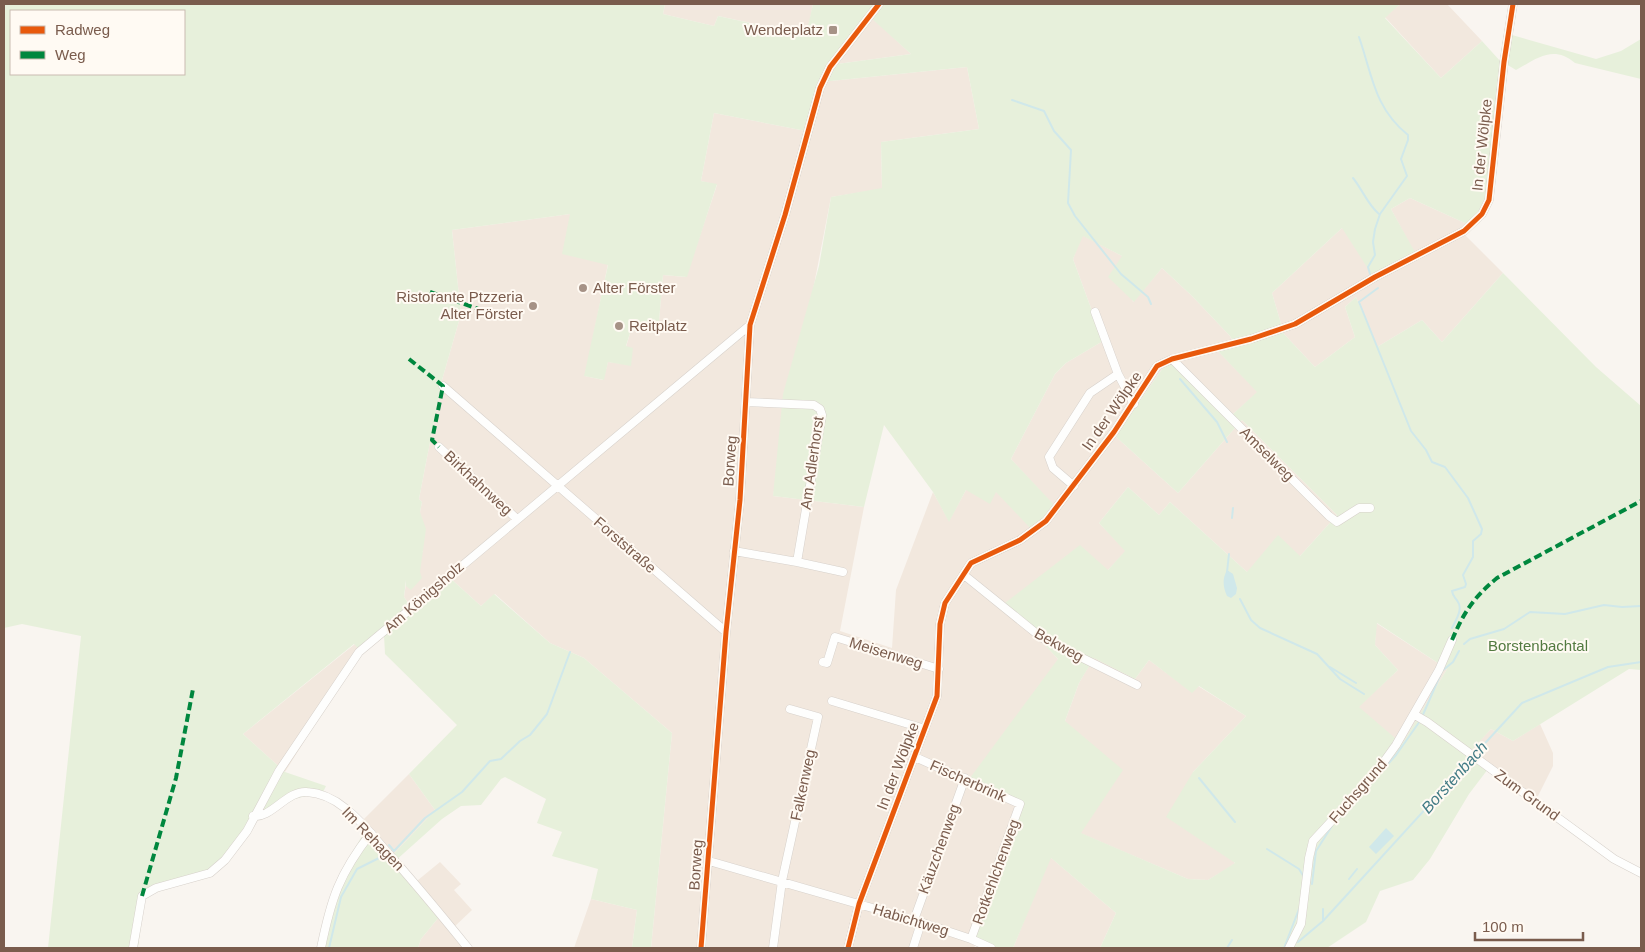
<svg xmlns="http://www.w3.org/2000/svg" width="1645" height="952" font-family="Arial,sans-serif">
	<rect width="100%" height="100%" fill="#f9f5f0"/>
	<path fill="#f2e8de" d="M665,4h148l-6,31 -89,-19 -4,10 -51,-12z
		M1400,4h47l35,37 -41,37 -56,-61z
		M871,17l40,37 -74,10z
		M967,67l12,62 -98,13 1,47 -51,8 -58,299 91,11 -24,124 52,17 4,-58 37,-98 16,29 17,-31 30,2 59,15 -44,-48 44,-85 11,-11 37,-22 -30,-82 9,-24 40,21 11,46 29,-34 30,28 38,40 4,8 -20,3 44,45 -26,23 -60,-60 -57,81 63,57 64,-73 95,95 -37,41 -53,16 -77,-70 -11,13 -31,-28 -29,36 27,28 -19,20 -101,32 52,56 -36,146 -48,143h-323l21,-215 -88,-75 -34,-15 -55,-49 -14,12 -31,-28 -37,32 -9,-13 7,-46 12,1 -3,-40 2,-10 -3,-3 23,-119 19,-66 -9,-84 118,-16 38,50 -23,112 18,4 5,-18 23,3 -5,-18 5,-17 27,3 5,-58 23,2 31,-92 -16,-4 13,-68 92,18 15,-49z
		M1410,198l57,26 -3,10 39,39 -61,69 -20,-22 -45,27 -21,-50 -11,10 10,30 -40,30 -31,-33 -12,-41 70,-65 73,26 -24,-45z
		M1376,623l71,46 -45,76 -44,-38 40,-37 -23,-25z
		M355,644l8,9 -16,20 -62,99 -42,-38z
		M1094,657l41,22 14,-19 43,32 6,-6 48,30 -53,56 42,92 -27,16 -20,-1 -108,-46 -15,-112 14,-38z
		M1540,724l13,29v13l-19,38 -66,-51 23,-24 22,12z
		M409,774l26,36 -45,48 -30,-35z
		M1050,857l66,56 -16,35h-87z
		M440,862l21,22 -7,6 18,20 -19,18 17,20h-52l3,-9 18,-22 -27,-32z
		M591,899l46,11 -5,37 4,1h-62z"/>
	<path fill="#e7f0db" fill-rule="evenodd" d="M4,4h661l-2,10 51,12 4,-10 88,19 7,-31h587l-15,14 56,60 41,-37 19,21 4,-29 91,26 25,-8 20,-12v40l-66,-16c-22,-18 -37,-5 -59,7l-10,-6 -14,138 -8,15 -12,12 -5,-5 -57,-26 -19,11 25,45 -44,21 -30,-47 -70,65 12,41 31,33 40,-30 -10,-30 11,-10 21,50 45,-27 20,22 61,-69 93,94 45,39v264l-12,-1 -116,72 -22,-12 -22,24 19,16 -19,25 -39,65 -17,21 -33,11 -14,31 -39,26h-227l16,-35 -65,-55 -38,90h-17l-21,-9 47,-134 -52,-27 88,-119 -53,-56 75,-58 28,25 17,-19 -26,-28 29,-36 31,28 11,-13 77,70 31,-37 22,21 37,-41 -95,-95 -64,73 -63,-57 57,-81 60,60 25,-23 -43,-45 20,-4 -4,-7 -38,-40 -30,-28 -28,34 -26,-25 14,-21 -39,-20 -10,23 30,82 -37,22 -11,11 -44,85 45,48 -24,23 -36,-38 -6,12 -24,-14 -17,32 -16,-30 -49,-67 -20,82 -91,-11 10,-102 36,-128 12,-69 51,-9 -1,-46 98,-13 -12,-62 -146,15 -15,49 -92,-18 -13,68 16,3 -30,93 -24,-2 -5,58 -27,-3 -5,16 7,2 -2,18 -23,-4 -4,18 -20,-4 24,-111 -46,-11 8,-40 -118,16 9,84 -19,66 -23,119 3,3 -2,10 6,17 -6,43 2,6 -11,12 -5,-4v-6l-2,17 9,13 37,-32 31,28 13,-12 56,49 34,15 88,75 -21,215 -19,-1 5,-37 -46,-11 7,-30 -46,-13 10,-24 -25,-9 9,-24 -41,-22 -4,2 -20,26 -20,1 -19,13 -48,43 45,55 -18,22 -3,9h-98l9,-43 9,-28 28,-48 24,29 45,-48 -26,-36 48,-49 -72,-71 -1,-19 -21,18 -9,-9 -111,90 42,38 41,14 -5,10 -11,-1 -15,4 -42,24 -43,52 -52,13 -14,10 -6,50h-90l33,-312 -59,-12 -18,4zM11,11h173v63h-173zM871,18l40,36 -74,10zM1377,623l70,46 -45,75 -43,-37 39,-37 -23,-25zM1094,658l41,21 14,-19 43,33 7,-7 47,30 -53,56 -27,45 69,46 -27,17 -20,-1 -107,-46 42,-63 -58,-49 14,-38z"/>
	<path fill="#d0e8ea" d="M1227,570l6,4 4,14 -1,6 -5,4 -4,-2c-4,-9 -5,-17 0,-26z
		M1386,828l8,8 -18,18 -7,-7z"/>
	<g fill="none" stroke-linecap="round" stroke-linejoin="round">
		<path stroke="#d0e8ea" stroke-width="2" d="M1359,37c13,37 15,71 49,98v5l-7,19 6,17 -27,38 -5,15 -2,13 2,13 -7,12 2,7
			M1012,100l32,11 10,20 17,19 -3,53 7,13 46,58 27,23 3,7
			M1353,178c9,11 15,27 26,36
			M1378,288l-19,14 52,129 15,19 6,12 13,5 23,31 14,31 -1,5 -8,7v16l-10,18 3,9 -1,3 -13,4c1,6 3,6 6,11 5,7 -2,18 -6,26
			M1180,379l37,43 10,20
			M1232,518l1,-10
			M1227,572l2,-18
			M1240,599l11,21 9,8 57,26 23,25 24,15
			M1464,644l6,-5 34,-10 26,-17 35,2 39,-9 18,2 19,-1
			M1330,667l26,16
			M1422,717l20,-46 11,-9 6,-11
			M1476,753l46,-50 86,-36 33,-5
			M1199,778l36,44
			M1345,812l51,-57 24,-34
			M389,845l5,6 31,-33 37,-26 28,-31 11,-2 19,-18 10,-6 17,-21 23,-62
			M1267,849l32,20 5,8
			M1349,879l8,-10
			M1312,884l4,-33 16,-25
			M1323,909v12
			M1298,942l25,-21 150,-164
			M329,948l12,-51 16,-28 24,-12
			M1227,948l5,-8
			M1284,948l15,-39"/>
		<g stroke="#d7d1cb" stroke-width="9">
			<path id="minor" d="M1095,312l23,62 16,30
				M1172,359l157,157 8,6 22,-14h11
				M443,386l283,246
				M439,447l78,72
				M1074,486l-21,-18 -4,-11 41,-64 28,-19
				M734,551l63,11 25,-147 -2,-6 -6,-4 -68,-3
				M797,562l46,10
				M964,575l78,63 95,47
				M823,662l4,1 8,-26 104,32
				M832,701l93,28
				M1415,715l12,7 187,137 27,14
				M915,757l105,47 -49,135
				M253,816c18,3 34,-26 54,-24 15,1 27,7 38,16 16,12 29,29 42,44 28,31 55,64 81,96
				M709,861l205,59 57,19 20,9
				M914,920l51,-142
				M133,948l9,-52 14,-8 54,-15 15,-13 22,-29 32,-60 80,-119 391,-327
				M321,948c10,-49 18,-74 50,-115
				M701,948l25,-316 14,-132 10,-175 35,-110 35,-127 10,-21 49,-63
				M773,948l9,-67 36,-164 -28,-8
				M848,948l11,-44 78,-208 3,-72 5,-21 26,-40 49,-23 26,-19 68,-89 43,-66 15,-7 79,-20 44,-15 80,-47 89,-46 18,-17 7,-14 15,-138 9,-58
				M913,948l8,-25
				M1289,948l12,-24 8,-66 4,-17 62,-67 21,-29 43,-75 13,-30"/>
		</g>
		<use href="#minor" stroke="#fefefd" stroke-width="8"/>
		<path stroke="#00873e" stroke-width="4" stroke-dasharray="8 4" stroke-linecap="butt" d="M430,292l51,18
			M409,359l34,27 -11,54 7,7
			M1452,640c12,-28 21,-42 45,-62l144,-77
			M142,896l34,-118 17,-89"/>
		<g stroke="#fffaf3" stroke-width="8">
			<path id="cycleway" d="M701,948l25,-316 14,-132 10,-175 35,-110 35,-127 10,-21 49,-63
				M848,948l11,-44 78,-208 3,-72 5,-21 26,-40 49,-23 26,-19 68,-89 43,-66 15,-7 79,-20 44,-15 80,-47 89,-46 18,-17 7,-14 15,-138 9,-58"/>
		</g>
		<use href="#cycleway" stroke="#e8590c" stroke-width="5"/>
	</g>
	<g fill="#a69286" stroke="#fffaf3" stroke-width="2">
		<rect x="828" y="25" width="10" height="10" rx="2.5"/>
		<circle cx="583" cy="288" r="5"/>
		<circle cx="533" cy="306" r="5"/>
		<circle cx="619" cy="326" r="5"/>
	</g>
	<g text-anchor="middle" stroke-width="4" stroke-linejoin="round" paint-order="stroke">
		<g font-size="15" fill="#7a5c4d" stroke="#fffaf3" text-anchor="end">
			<text x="823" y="35">Wendeplatz</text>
			<text x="593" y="293" text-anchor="start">Alter Förster</text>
			<text x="523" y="302">Ristorante Ptzzeria<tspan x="523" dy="17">Alter Förster</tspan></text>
			<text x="629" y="331" text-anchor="start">Reitplatz</text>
		</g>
		<g font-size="15" fill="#7a5c4d" stroke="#fffaf3">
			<text transform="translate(1482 145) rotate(-84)" y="5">In der Wölpke</text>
			<text transform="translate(1112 411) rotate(-55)" y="5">In der Wölpke</text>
			<text transform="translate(1267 454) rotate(45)" y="5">Amselweg</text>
			<text transform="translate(730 461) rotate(-86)" y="5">Borweg</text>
			<text transform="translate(812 463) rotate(-82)" y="5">Am Adlerhorst</text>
			<text transform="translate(478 483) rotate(43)" y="5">Birkhahnweg</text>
			<text transform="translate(625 545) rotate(41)" y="5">Forststraße</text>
			<text transform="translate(424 597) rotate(-41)" y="5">Am Königsholz</text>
			<text transform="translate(1059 645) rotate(29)" y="5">Bekweg</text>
			<text transform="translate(886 653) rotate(17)" y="5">Meisenweg</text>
			<text transform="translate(898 766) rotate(-69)" y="5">In der Wölpke</text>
			<text transform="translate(968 781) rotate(24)" y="5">Fischerbrink</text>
			<text transform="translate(803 785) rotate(-78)" y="5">Falkenweg</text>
			<text transform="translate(1358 791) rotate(-49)" y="5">Fuchsgrund</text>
			<text transform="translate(1527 795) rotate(36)" y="5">Zum Grund</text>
			<text transform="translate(373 839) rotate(46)" y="5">Im Rehagen</text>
			<text transform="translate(939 849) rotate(-70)" y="5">Käuzchenweg</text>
			<text transform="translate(696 865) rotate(-86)" y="5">Borweg</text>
			<text transform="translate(996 872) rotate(-70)" y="5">Rotkehlchenweg</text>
			<text transform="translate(911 920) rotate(17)" y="5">Habichtweg</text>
		</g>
		<g font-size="15" fill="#537a41" stroke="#fffaf3">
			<text x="1538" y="651">Borstenbachtal</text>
		</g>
		<g font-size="16" font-style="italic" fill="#437c86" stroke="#fffaf3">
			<text transform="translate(1454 777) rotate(-48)" y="6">Borstenbach</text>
		</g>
	</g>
	<rect width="1645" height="952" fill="none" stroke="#7a5c4d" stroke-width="10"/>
	<rect x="10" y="10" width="175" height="65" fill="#fffaf3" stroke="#cabbb1"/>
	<rect x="20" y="26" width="25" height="8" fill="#e8590c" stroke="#cabbb1"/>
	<text x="55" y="35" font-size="15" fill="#7a5c4d">Radweg</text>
	<rect x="20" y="51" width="25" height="8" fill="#00873e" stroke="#cabbb1"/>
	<text x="55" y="60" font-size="15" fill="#7a5c4d">Weg</text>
	<path d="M1475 932v8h108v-8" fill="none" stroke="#7a5c4d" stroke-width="2.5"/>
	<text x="1482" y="932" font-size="15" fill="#7a5c4d" stroke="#fffaf3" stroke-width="4" paint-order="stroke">100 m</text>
</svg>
